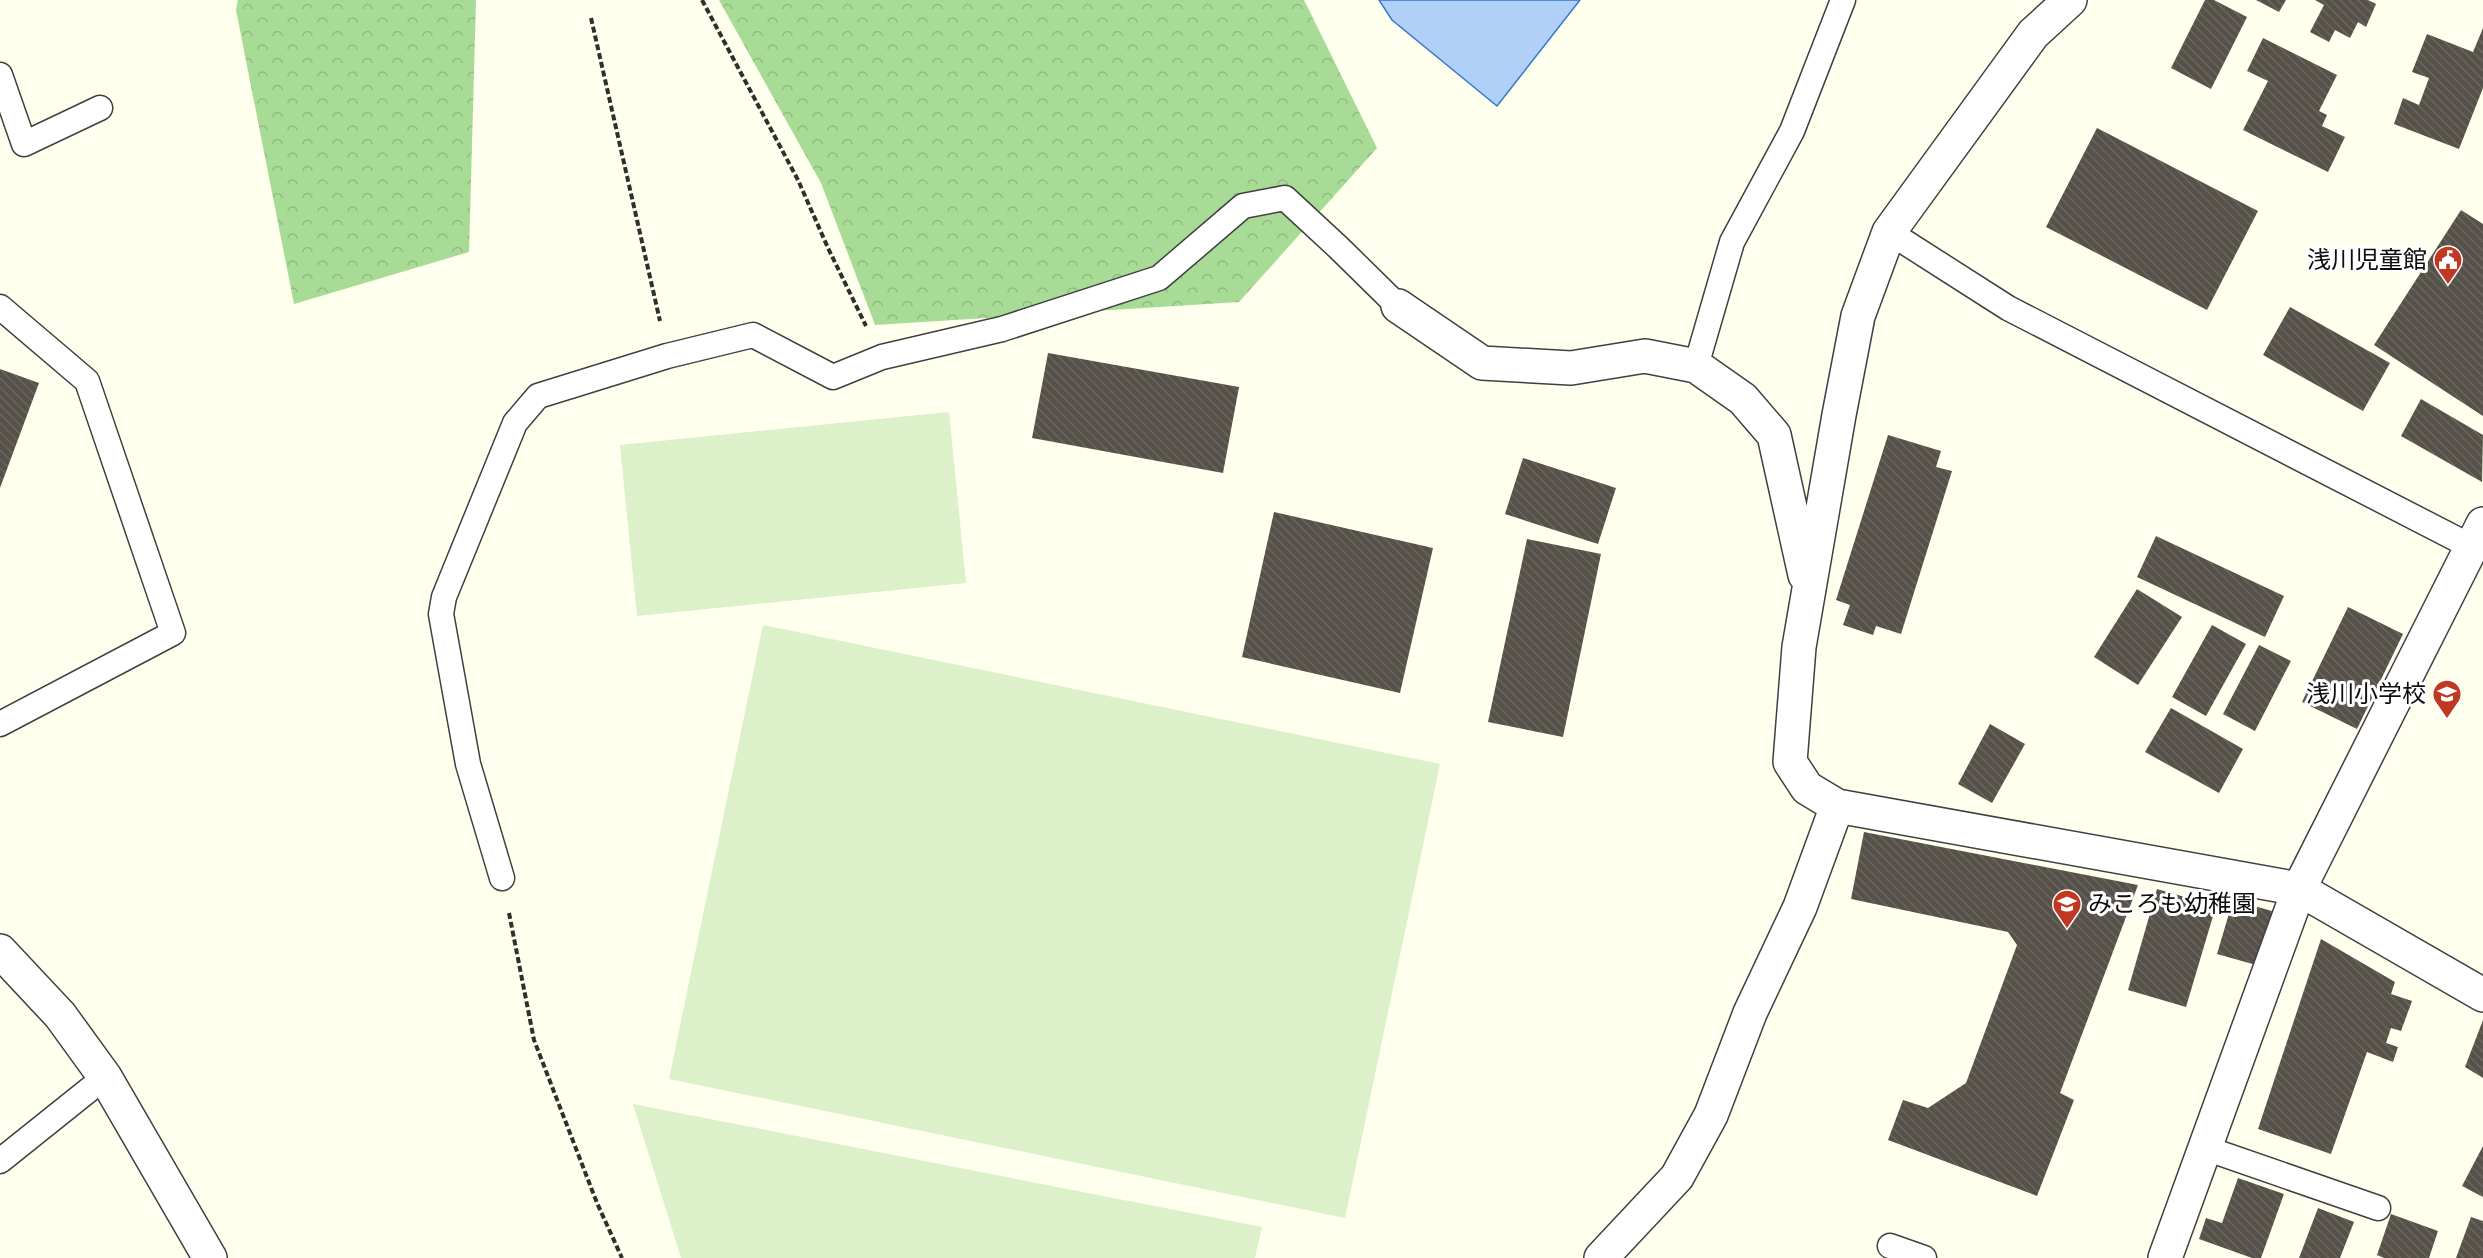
<svg xmlns="http://www.w3.org/2000/svg" width="2483" height="1258" font-family="Spectral,'Noto Sans JP',serif">
	<defs>
		<pattern id="forest-crowns" width="20" height="18" patternUnits="userSpaceOnUse" patternTransform="scale(1.5)"><rect width="20" height="18" fill="#a8db95"/><path d="M2 6a3 3 0 1 1 6 0M12 15a3 3 0 1 1 6 0" fill="none" stroke="#8fbb7f"/></pattern>
		<pattern id="building-back-hatch" width="6" height="6" patternUnits="userSpaceOnUse" patternTransform="scale(1.5)"><rect width="6" height="6" fill="#565149"/><path d="M-1 5l2 2M0 0l6 6M5-1l2 2" fill="none" stroke="#69655f"/></pattern>
	</defs>
	<rect width="100%" height="100%" fill="#ffe"/>
	<path fill="url(#forest-crowns)" d="M238,0h238l-7,252 -175,52 -58,-294z
		M719,0h585l73,148 -138,154 -364,23 -54,-142z"/>
	<path fill="#dcf1c9" d="M949,412l17,171 -329,33 -17,-171z
		M763,625l677,139 -95,454 -676,-139z
		M633,1104l629,123 -7,31h-574z"/>
	<path fill="#b1d0f8" stroke="#3776d0" stroke-width="1.5" d="M1379,0h201l-83,106 -105,-86z"/>
	<path fill="url(#building-back-hatch)" d="M2205,0h9l33,17 -36,72 -40,-21z
		M2256,0h30l-7,12z
		M2315,0h53l8,4 -10,23 -8,-5 -8,16 -15,-8 -6,12 -19,-10 14,-27z
		M2483,28v60l-24,61 -65,-25 9,-26 16,7 10,-27 -17,-6 15,-38 46,18z
		M2263,38l74,37 -18,36 8,4 -5,11 23,11 -17,35 -85,-42 25,-49 -21,-10z
		M2097,128l161,83 -51,99 -161,-83z
		M2461,210l22,14v192l-109,-71z
		M2290,307l100,56 -27,48 -100,-56z
		M1048,353l191,34 -16,86 -191,-35z
		M0,369l39,14 -39,105z
		M2421,399l62,36 -1,47 -81,-46z
		M1888,435l53,16 -5,16 16,4 -51,163 -25,-8 -3,9 -30,-10 7,-20 -14,-5z
		M1523,458l93,30 -18,56 -93,-30z
		M1274,512l159,36 -33,145 -158,-36z
		M2156,536l128,60 -19,41 -128,-60z
		M1527,539l74,15 -38,183 -75,-15z
		M2137,589l45,28 -44,68 -44,-28z
		M2348,607l55,27 -46,95 -55,-27z
		M2212,625l34,19 -40,72 -34,-19z
		M2259,645l32,16 -36,70 -32,-17z
		M2171,708l72,41 -24,44 -74,-41z
		M1990,724l35,20 -33,59 -34,-19z
		M1864,832l274,53 -78,208 14,7 -37,96 -149,-56 15,-40 25,8 38,-25 51,-138 -9,-13 -157,-33z
		M2157,889l59,17 -30,101 -58,-17z
		M2233,900l39,11 -16,54 -39,-11z
		M2321,939l74,43 -4,12 21,7 -11,30 -10,-3 -5,15 12,4 -5,15 -26,-10 -36,102 -73,-25z
		M2483,1020v58l-18,-11z
		M2483,1146v51l-21,-11z
		M2238,1178l46,16 -23,64h-9l-53,-19 7,-21 16,5z
		M2318,1208l36,14 -14,36h-41z
		M2391,1214l47,17 -9,27h-45l-7,-3z
		M2471,1217l12,4v37h-27z"/>
	<g fill="none" stroke-linecap="round" stroke-linejoin="round">
		<g stroke="#404040" stroke-width="27">
			<path id="service" d="M0,75l24,69 76,-36
				M1889,232l119,76 462,238
				M0,307l87,74 86,252 -173,91
				M1696,366l36,-124 60,-111 51,-131
				M502,878l-34,-114 -27,-150 3,-17 71,-174 23,-27 129,-40 86,-21 80,42 49,-20 120,-28 157,-51 84,-72 42,-8 54,50 59,58
				M2205,1148l173,60
				M0,1161l105,-84
				M1890,1246l34,12"/>
		</g>
		<g stroke="#404040" stroke-width="36">
			<path id="minor" d="M2070,0l-37,34 -144,198 -31,84 -19,99 -40,232 -9,115 17,26 30,18 462,83 184,106
				M1398,306l84,57 89,5 74,-12 51,10 47,33 31,36 31,140
				M0,951l60,64 45,62 105,181
				M1601,1258l76,-81 34,-62 39,-102 50,-106 37,-101
				M2165,1258l134,-369 184,-365"/>
		</g>
		<path stroke="#2f2f2f" stroke-width="4" stroke-dasharray="6 3" stroke-linecap="butt" d="M702,0l96,180 30,68 38,78
			M591,18l69,303
			M509,913l25,127 63,163 25,55"/>
		<use href="#service" stroke="#fff" stroke-width="24"/>
		<use href="#minor" stroke="#fff" stroke-width="33"/>
	</g>
	<defs>
		<g id="civic-pin" transform="scale(1.5)"><path d="M0 17L-7.5 6A9.5 9.5 0 1 1 7.5 6Z" fill="#c13822" stroke="#fff"/><path d="M-.6-6.5H3V-4.5H.6V-3L4-1V1h2V6H-6V1h2V-1L-.6-3ZM-1.2 2.5V6h2.4V2.5Z" fill="#fff"/></g>
		<g id="school-pin" transform="scale(1.5)"><path d="M0 17L-7.5 6A9.5 9.5 0 1 1 7.5 6Z" fill="#c13822" stroke="#fff"/><path d="M0-5L7-2L0 1L-7-2ZM-4 1L0 2.5L4 1V4Q0 6-4 4Z" fill="#fff"/></g>
	</defs>
	<g fill-rule="evenodd">
		<use href="#civic-pin" x="2448" y="260"/>
		<use href="#school-pin" x="2447" y="694"/>
		<use href="#school-pin" x="2067" y="904"/>
	</g>
	<g text-anchor="middle" stroke-width="6" stroke-linejoin="round" paint-order="stroke">
		<g font-size="24" fill="#0d0d0d" stroke="#fff" text-anchor="end">
			<text x="2427" y="268">浅川児童館</text>
			<text x="2426" y="702">浅川小学校</text>
			<text x="2088" y="912" text-anchor="start">みころも幼稚園</text>
		</g>
	</g>
</svg>
